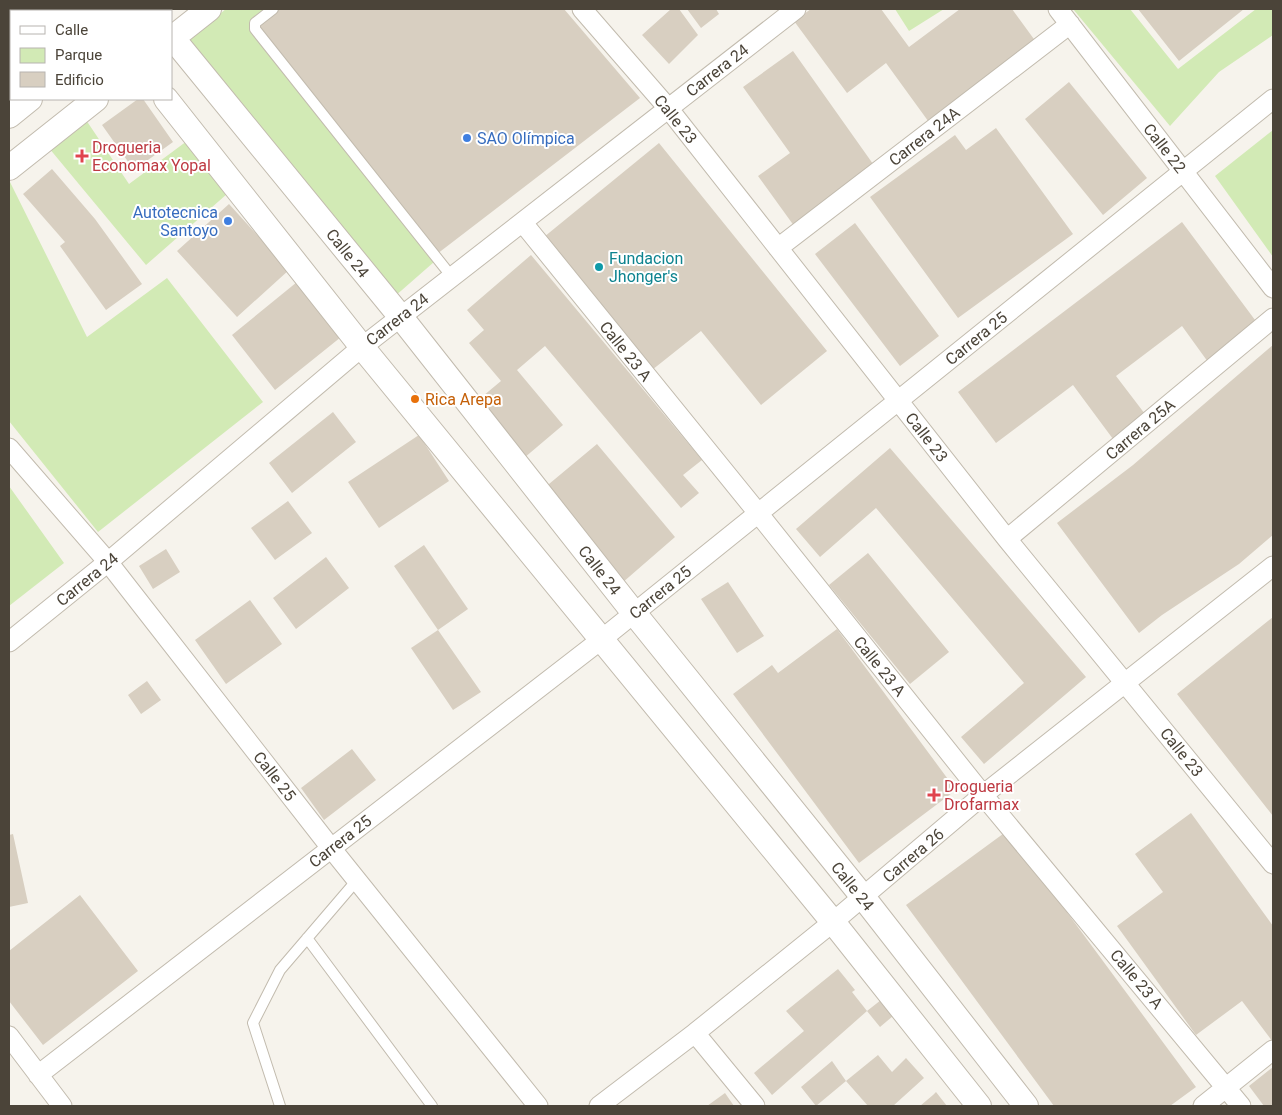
<svg xmlns="http://www.w3.org/2000/svg" width="1282" height="1115" font-family="Roboto,sans-serif">
	<rect width="100%" height="100%" fill="#f6f3ec"/>
	<path fill="#d2eab5" d="M226,9h45l-22,18 185,235 -40,35 -207,-257z
		M895,9h49l-35,22z
		M1073,9h57l48,60 78,-60h17v26l-54,37 -49,54z
		M78,108l51,76 58,-43 40,53 -81,71 -107,-129z
		M1273,130v127l-58,-81z
		M9,180l78,157 80,-59 96,124 -165,130 -89,-111z
		M9,486l55,77 -55,43z"/>
	<path fill="#d8cfc1" d="M277,9h287l76,89 -203,156 -180,-229z
		M671,9h8l19,26 -29,29 -27,-29z
		M687,9h29l3,5 -18,14z
		M811,9h70l28,38 51,-38h52l27,37 -108,79 -45,-62 -39,30 -53,-72z
		M1138,9h106l-65,52z
		M793,51l85,120 -81,59 -39,-54 32,-23 -47,-66z
		M1069,82l78,96 -44,37 -78,-96z
		M138,99h5l30,43 -39,28 -32,-45z
		M996,128l77,106 -115,84 -88,-121 85,-62 11,15z
		M659,143l168,208 -66,54 -60,-74 -49,39 -108,-133z
		M52,169l43,50 47,65 -36,26 -46,-64 5,-4 -42,-48z
		M229,204l60,66 -52,47 -60,-66z
		M1182,222l76,102 -50,38 -26,-36 -66,50 29,38 -32,25 -40,-54 -77,58 -38,-51z
		M855,223l84,113 -39,30 -85,-112z
		M531,255l171,205 -19,15 16,18 -18,15 -136,-162 -28,24 46,55 -39,33 -47,-57 24,-20 -32,-38 15,-13 -17,-20z
		M297,282l44,55 -66,53 -43,-55z
		M1273,345v190l-34,29 -77,51 -23,18 -82,-110 76,-58z
		M333,412l23,30 -64,51 -23,-30z
		M419,435l30,46 -70,47 -31,-46z
		M597,444l78,93 -53,46 -79,-94z
		M890,448l196,229 -102,87 -23,-27 63,-54 -148,-175 -56,49 -24,-28z
		M288,501l24,32 -37,27 -24,-32z
		M424,545l44,64 -30,21 -44,-64z
		M166,549l14,23 -27,17 -14,-23z
		M868,553l81,99 -39,32 -81,-99z
		M326,557l23,31 -53,41 -23,-31z
		M728,582l36,54 -27,17 -36,-54z
		M250,600l32,44 -56,40 -31,-44z
		M1273,617v199l-96,-122z
		M837,629l119,161 -97,73 -126,-169 39,-29 6,8z
		M438,630l43,62 -28,18 -42,-62z
		M147,681l14,19 -20,14 -13,-19z
		M352,749l24,31 -52,40 -23,-32z
		M1191,813l82,113v116l-31,-41 -46,34 -79,-109 46,-34 -28,-38z
		M1007,831l189,256 -26,19h-116l-148,-201z
		M13,834l15,69 -19,4v-72z
		M80,895l58,76 -95,74 -34,-44v-50z
		M838,969l17,21 -3,2 15,19 -95,84 -18,-22 50,-42 -18,-20z
		M881,1000l12,16 -13,11 -13,-16z
		M878,1055l14,17 14,-14 18,20 -31,28h-25l-22,-25z
		M832,1061l14,20 -30,25 -15,-19z
		M1273,1067v39h-9l-15,-20z
		M936,1092l11,14h-27l13,-11z
		M725,1093l9,13h-27z"/>
	<g fill="none" stroke-linecap="round" stroke-linejoin="round">
		<g stroke="#c2bbae" stroke-width="12">
			<path id="service" d="M273,9l-18,14v6l197,248
				M307,938l125,168
				M280,1106l-27,-83 27,-53 77,-90"/>
		</g>
		<g stroke="#c2bbae" stroke-width="21">
			<path id="minor" d="M582,9l86,99 339,431 266,325
				M1058,9l215,279
				M523,223l235,290 225,282 258,311
				M778,248l292,-224
				M9,448l99,114 223,286 207,258
				M1007,539l266,-221
				M9,642l99,-80 254,-215 434,-338
				M695,1033l60,73
				M9,1036l53,70
				M38,1075l564,-436 671,-540
				M599,1106l96,-73 138,-111 150,-127 290,-229
				M1203,1106l70,-56"/>
		</g>
		<g stroke="#c2bbae" stroke-width="26">
			<path id="tertiary" d="M94,9l2,2
				M140,11l4,-2
				M171,36l229,280 234,297 229,284 163,209
				M171,39l38,-30
				M166,99l196,248 471,575 146,184
				M9,116l21,-17
				M9,168l87,-69"/>
		</g>
		<use href="#service" stroke="#fff" stroke-width="10"/>
		<use href="#minor" stroke="#fff" stroke-width="19"/>
		<use href="#tertiary" stroke="#fff" stroke-width="24"/>
	</g>
	<g fill="#3f7fe0" stroke="#fff" stroke-width="2">
		<circle cx="467" cy="138" r="5"/>
		<circle cx="228" cy="221" r="5"/>
	</g>
	<g fill="#e0444e" stroke="#fff" stroke-width="2">
		<path d="M79.5 148.5h5v5h5v5h-5v5h-5v-5h-5v-5h5z"/>
		<path d="M931.5 787.5h5v5h5v5h-5v5h-5v-5h-5v-5h5z"/>
	</g>
	<circle fill="#0f9aa8" stroke="#fff" stroke-width="2" cx="599" cy="267" r="5"/>
	<circle fill="#e8710a" stroke="#fff" stroke-width="2" cx="415" cy="399" r="5"/>
	<g text-anchor="middle" stroke-width="4" stroke-linejoin="round" paint-order="stroke">
		<g font-size="16" fill="#4b4439" stroke="#fff">
			<text transform="translate(717 70) rotate(-38)" y="6">Carrera 24</text>
			<text transform="translate(676 119) rotate(51)" y="6">Calle 23</text>
			<text transform="translate(924 136) rotate(-38)" y="6">Carrera 24A</text>
			<text transform="translate(1165 148) rotate(52)" y="6">Calle 22</text>
			<text transform="translate(348 253) rotate(51)" y="6">Calle 24</text>
			<text transform="translate(397 319) rotate(-38)" y="6">Carrera 24</text>
			<text transform="translate(976 338) rotate(-39)" y="6">Carrera 25</text>
			<text transform="translate(626 351) rotate(51)" y="6">Calle 23 A</text>
			<text transform="translate(1140 429) rotate(-40)" y="6">Carrera 25A</text>
			<text transform="translate(927 437) rotate(52)" y="6">Calle 23</text>
			<text transform="translate(600 570) rotate(52)" y="6">Calle 24</text>
			<text transform="translate(87 579) rotate(-39)" y="6">Carrera 24</text>
			<text transform="translate(660 592) rotate(-39)" y="6">Carrera 25</text>
			<text transform="translate(880 666) rotate(51)" y="6">Calle 23 A</text>
			<text transform="translate(1182 752) rotate(51)" y="6">Calle 23</text>
			<text transform="translate(275 776) rotate(52)" y="6">Calle 25</text>
			<text transform="translate(340 841) rotate(-38)" y="6">Carrera 25</text>
			<text transform="translate(913 855) rotate(-40)" y="6">Carrera 26</text>
			<text transform="translate(853 886) rotate(51)" y="6">Calle 24</text>
			<text transform="translate(1137 979) rotate(50)" y="6">Calle 23 A</text>
		</g>
		<g font-size="16" fill="#366cbe" stroke="#fff" text-anchor="start">
			<text x="477" y="144">SAO Olímpica</text>
			<text x="218" y="218" text-anchor="end">Autotecnica<tspan x="218" dy="18">Santoyo</tspan></text>
		</g>
		<g font-size="16" fill="#be3a42" stroke="#fff" text-anchor="start">
			<text x="92" y="153">Drogueria<tspan x="92" dy="18">Economax Yopal</tspan></text>
			<text x="944" y="792">Drogueria<tspan x="944" dy="18">Drofarmax</tspan></text>
		</g>
		<g font-size="16" fill="#0d838f" stroke="#fff" text-anchor="start">
			<text x="609" y="264">Fundacion<tspan x="609" dy="18">Jhonger's</tspan></text>
		</g>
		<g font-size="16" fill="#c56008" stroke="#fff" text-anchor="start">
			<text x="425" y="405">Rica Arepa</text>
		</g>
	</g>
	<rect width="1282" height="1115" fill="none" stroke="#4b4439" stroke-width="20"/>
	<rect x="10" y="10" width="162" height="90" fill="#ffffff" stroke="#b7b4b0"/>
	<rect x="20" y="26" width="25" height="8" fill="#ffffff" stroke="#b7b4b0"/>
	<text x="55" y="35" font-size="15" fill="#4b4439">Calle</text>
	<rect x="20" y="48" width="25" height="15" fill="#d2eab5" stroke="#b7b4b0"/>
	<text x="55" y="60" font-size="15" fill="#4b4439">Parque</text>
	<rect x="20" y="72" width="25" height="15" fill="#d8cfc1" stroke="#b7b4b0"/>
	<text x="55" y="85" font-size="15" fill="#4b4439">Edificio</text>
</svg>
